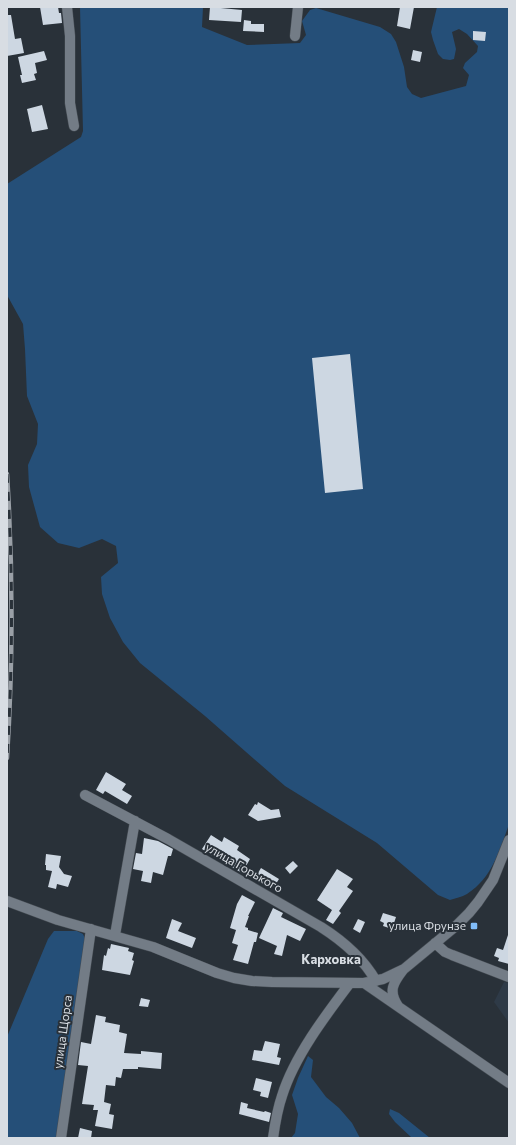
<svg xmlns="http://www.w3.org/2000/svg" width="516" height="1145" font-family="Commissioner,sans-serif">
	<rect width="100%" height="100%" fill="#293139"/>
	<path fill="#2e3a47" d="M504,982l5,1v40l-15,-21z"/>
	<path fill="#254f78" d="M80,7h123l-1,20 45,18 53,-2 6,-8 -4,-14 8,-11 6,-2 64,19 11,7 5,8 8,25 3,20 5,7 9,4 45,-12 3,-11 -6,-7 2,-5 12,-11 1,-6 -11,-12 -8,-5 -7,3 4,17 -2,10 -4,1 -7,-1 -5,-5 -5,-14 -2,-8 6,-25h72v817c-9,26 -17,54 -42,70 -5,3 -12,4 -17,6l-12,-5 -61,-52 -92,-57 -80,-70 -65,-53 -17,-21 -13,-24 -8,-24 -1,-17 17,-14 -2,-17 -14,-7 -23,9 -21,-5 -18,-16 -11,-40 -1,-22 9,-21 1,-20 -11,-28 -2,-47 -2,-25 -16,-29v-111l74,-47 2,-6z
		M54,931h23l6,3 3,7 -29,197h-50v-101l41,-98z
		M308,1056l5,4 -2,17 15,20 13,11 13,15 8,15h-69l4,-5 3,-19 -6,-19 6,-17z
		M390,1109l9,4 31,25h-18l-17,-16 -6,-8z"/>
	<path fill="#cdd7e2" d="M40,7h18l1,6h2l1,10 -19,2z
		M210,7l32,3 -1,12 -32,-2z
		M400,7h14l-4,22 -13,-3z
		M7,15h4l4,24 6,-1 3,15 -17,3z
		M244,20l7,1v3h13v8l-21,-1z
		M473,31l13,1 -1,9 -12,-1z
		M413,50l9,2 -2,10 -9,-2z
		M44,51l3,9 -12,3 2,10 -3,1 2,6 -14,3 -2,-8h2l-4,-18z
		M42,105l6,24 -16,3 -5,-23z
		M350,354l13,135 -38,4 -13,-135z
		M106,772l20,12 -4,6 10,6 -5,8 -22,-13 -2,3 -7,-4z
		M258,802l13,8 8,-1 2,8 -23,4 -10,-6 7,-11 2,1z
		M211,835l11,7 2,-5 15,9 -2,4 13,9 -8,14 -12,-7 4,-7 -13,-9 -5,8 -14,-9z
		M144,838l14,3 15,8 -2,7h-3l-5,19 -10,-3 -2,11 -10,-2 2,-10 -10,-2 3,-16 6,1z
		M46,854l15,2 -2,11 5,7 8,2 -4,11 -11,-3 -1,5 -8,-2 4,-16 -6,-1v-5h-1z
		M293,861l5,5 -8,8 -5,-6z
		M261,868l18,11 -5,8 -5,-3 -1,2 -13,-8z
		M337,869l16,10 -6,8 6,4 -14,20 2,2 -8,11 -7,-4 6,-10 -15,-10z
		M242,895l13,7 -7,14h1l-4,11 3,1v2l10,3 -2,9h-2l-6,22 -15,-4 5,-15 -6,-2 4,-13 -6,-2 7,-24z
		M273,908l10,5 -2,4 25,12 -6,12 -13,-6 -5,21 -8,-2 3,-8 -18,-8z
		M383,913l13,4 -4,12 -9,-3 1,-3 -4,-2z
		M172,919l10,4 -4,8 18,7 -4,10 -26,-10z
		M358,919l7,3 -5,11 -7,-4z
		M508,935h1v29l-11,-3 1,-3 -5,-2 3,-8 6,2z
		M111,944l18,4 -1,3 6,2 -2,7 2,1 -4,14 -28,-5 2,-15 2,1 2,-8 2,1z
		M141,998l9,2 -2,7 -9,-1z
		M96,1015l10,2 -1,5 15,3 -1,7 8,2 -3,19 17,1v-3l21,2 -1,16 -23,-2v2h-15l-2,9 -5,-1 -1,9 -9,-1 -2,17 7,2 -2,10 5,1 -2,14 -17,-3 3,-16h-5l1,-5 -12,-1 6,-38 -10,-1 3,-23 10,2z
		M265,1041l15,3 -3,13 4,1 -2,7 -27,-5 2,-10 8,1z
		M256,1078l16,4 -4,16 -8,-2 1,-4 -8,-2z
		M241,1102l7,2 -1,4 17,4 1,-1 6,2 -2,9 -30,-8z
		M80,1128l12,3 -1,7h-13z"/>
	<g fill="none" stroke-linecap="round" stroke-linejoin="round">
		<g stroke="#454c53" stroke-width="11">
			<path id="minor" d="M67,7l3,29v67l4,23
				M295,36l3,-29
				M85,795l83,44 153,88c22,14 42,31 55,54
				M7,901l51,19 95,27 64,26 17,5 18,3 20,1 92,1 19,-4 21,-10 52,-43 13,-13 9,-11 15,-22 16,-40
				M115,935l20,-114
				M435,943l10,9 7,3 57,22
				M364,983l145,100
				M398,1006c-10,-15 -5,-23 5,-36
				M61,1138l30,-209
				M273,1138c2,-14 4,-28 9,-42 12,-39 43,-80 68,-113"/>
		</g>
		<use href="#minor" stroke="#737c86" stroke-width="10"/>
		<g stroke="#9aa0a7" stroke-width="4.5">
			<path id="rail" d="M7,474c6,94 6,190 0,284"/>
		</g>
		<use href="#rail" stroke="#293139" stroke-width="3" stroke-dasharray="9" stroke-linecap="butt"/>
	</g>
	<rect fill="#81bdfa" stroke="#293139" stroke-width="1.5" x="470" y="922" width="8" height="8" rx="2"/>
	<g text-anchor="middle" stroke-width="4" stroke-linejoin="round" paint-order="stroke">
		<g font-size="12" fill="#d8dde3" stroke="#293139">
			<text transform="translate(244 868) rotate(30)" y="4">улица Горького</text>
			<text transform="translate(63 1032) rotate(-82)" y="4">улица Щорса</text>
		</g>
		<g font-size="12" fill="#d8dde3" stroke="#293139" text-anchor="end">
			<text x="466" y="930">улица Фрунзе</text>
		</g>
		<g font-size="13" font-weight="bold" fill="#d8dde3" stroke="#293139">
			<text x="331" y="964">Карховка</text>
		</g>
	</g>
	<rect width="516" height="1145" fill="none" stroke="#d8dde3" stroke-width="16"/>
</svg>
